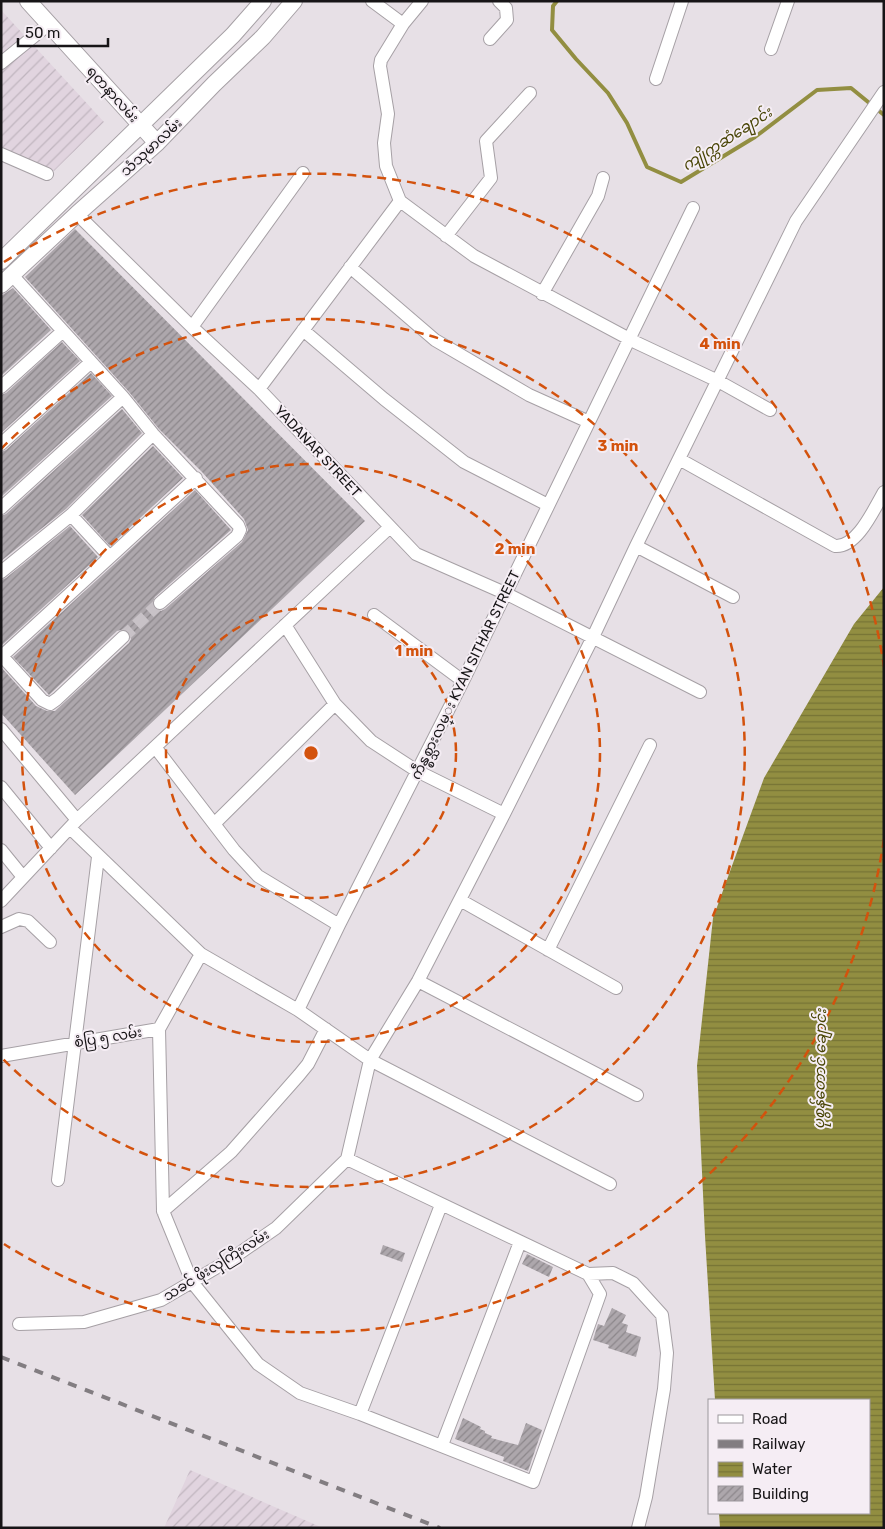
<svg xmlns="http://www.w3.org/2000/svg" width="885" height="1529" font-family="Rubik,'Noto Sans Myanmar',sans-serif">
	<defs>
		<pattern id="industrial-furrows" width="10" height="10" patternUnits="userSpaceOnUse" patternTransform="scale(1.25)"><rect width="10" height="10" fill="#e1d4df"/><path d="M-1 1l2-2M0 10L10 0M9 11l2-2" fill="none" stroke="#c0b5bf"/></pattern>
		<pattern id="water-rules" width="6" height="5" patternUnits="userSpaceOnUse" patternTransform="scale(1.25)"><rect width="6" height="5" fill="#928e41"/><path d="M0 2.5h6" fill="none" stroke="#767335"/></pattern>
		<pattern id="building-hatch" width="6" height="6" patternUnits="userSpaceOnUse" patternTransform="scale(1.25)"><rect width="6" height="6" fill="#ada7ac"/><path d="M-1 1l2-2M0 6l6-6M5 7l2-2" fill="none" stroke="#8c878b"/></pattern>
	</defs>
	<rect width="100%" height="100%" fill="#e7e0e6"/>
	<path fill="url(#industrial-furrows)" d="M1,10l103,112 -50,49 -53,-24z
		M190,1470l133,58h-159z"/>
	<path fill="url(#water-rules)" d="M884,587v941h-164l-1,-15h150v-113h-154l-10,-164 -8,-170 16,-148 51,-140 90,-154z"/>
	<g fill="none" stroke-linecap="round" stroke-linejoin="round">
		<path stroke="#928e41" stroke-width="4" d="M557,1l-4,5 -1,24 24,29 32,34 19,30 20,44 34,15 74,-45 62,-47 34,-2 33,27"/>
	</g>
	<path fill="url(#building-hatch)" d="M75,229l290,292 -290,274 -74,-82v-46l35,39 11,5h8l74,-68 2,-4 -2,-7 -4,-3 -8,2 -68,64 -36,-38 182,-167 36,40 -76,67 -3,7 2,5 7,2 4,-2 77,-67 6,-12 -4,-11 -42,-47 -43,-43 -30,-37 -104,-115z
		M13,288l38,42 -50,46v-80z
		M62,342l18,19 -79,72v-38l5,-2z
		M91,373l21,23 -111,101v-45l5,-2z
		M122,409l20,24 -76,76 -65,52v-45l5,-2z
		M153,446l30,32 -73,68 -28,-31z
		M70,526l28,31 -97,89v-66l5,-2z
		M383,1245l22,8 -3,9 -22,-8z
		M527,1254l26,13 -4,10 -27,-13z
		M612,1308l14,7 -4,8 6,2 -2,7 15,5 -5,20 -28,-9 1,-3 -16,-5 5,-16 6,2z
		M463,1418l18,9 -1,2 5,2v2l7,3 -1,2 27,7 8,-22 16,7 -14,41 -25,-10 1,-4 -49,-18z"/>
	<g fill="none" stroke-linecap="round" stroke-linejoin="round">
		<path stroke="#c8c2c7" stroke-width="12" stroke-dasharray="12 6" stroke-linecap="butt" d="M123,637l37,-34"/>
		<g stroke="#a6a0a5" stroke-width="14">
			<path id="minor" d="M372,1l31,23 19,-23
				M403,24l-22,36 -1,6 8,48 -4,29 2,23 14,35 74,55 161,86 83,39 52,29
				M490,39l17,-19 -1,-12 -7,-7
				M771,49l17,-48
				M1,63l48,-39
				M656,79l26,-78
				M1,154l46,20
				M77,214l115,113 67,62 157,165 91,40 193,98
				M446,236l45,-58 -5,-37 44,-48
				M350,267l85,73 94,55 60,27
				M12,275l111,122 30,37 85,91 2,5 -3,6 -77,67
				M542,294l56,-98 5,-18
				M192,327l111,-154
				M303,330l81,69 80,63 84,43
				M1,387l62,-56
				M259,389l141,-188
				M1,444l90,-82
				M679,459l156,87c22,2 39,-37 49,-54
				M1,508l122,-111
				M71,515l39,42 86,-79
				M636,546l97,51
				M1,572l70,-57 82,-81
				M374,615l89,66
				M285,625l50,79 36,37 46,30 87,43
				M1,655l41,45 8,4 7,-5 66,-62
				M2,656l108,-99
				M1,729l76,91
				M155,747l79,103 24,26 81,49
				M1,787l50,61
				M214,824l121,-120
				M70,828l131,126 97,56 72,50 240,124
				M1,850l22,27
				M460,900l156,88
				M1,901l76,-81 313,-293
				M1,927l18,-8 9,2 22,21
				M548,950l102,-205
				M418,981l219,114
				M298,1010l41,-85 124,-244 230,-473
				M159,1029l4,182
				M326,1029l-18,35 -9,11 -68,77 -68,59 29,71 66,82 42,29 60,21 173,68 67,-188 -12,-20
				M1,1056l158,-27 42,-75
				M347,1159l241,115 25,-1 20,10 29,32 5,38 -3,36 -18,108 -8,31
				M58,1180l40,-323
				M19,1324l65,-2 77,-22 70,-41 45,-31 71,-69 23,-99 48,-79 86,-167 89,-177 43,-91 160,-325 88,-129
				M360,1414l81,-209
				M442,1445l78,-203"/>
		</g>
		<g stroke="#a6a0a5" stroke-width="18">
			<path id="major" d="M28,1l129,142
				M1,261l232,-226 30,-34
				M1,285l76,-71 80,-71 57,-59 49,-47 31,-36"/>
		</g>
		<use href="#minor" stroke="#fff" stroke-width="12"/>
		<use href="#major" stroke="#fff" stroke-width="16"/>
		<path stroke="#827d81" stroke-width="4" stroke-dasharray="9 9" stroke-linecap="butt" d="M1,1357l439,171"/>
	</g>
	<g fill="none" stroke="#d3520d" stroke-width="2.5" stroke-dasharray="9 6">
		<circle cx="311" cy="753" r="145"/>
		<circle cx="311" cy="753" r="289"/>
		<path d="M1 449A434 434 0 1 1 1 1057"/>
		<path d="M884 839A579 579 0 0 1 4 1244M4 262A579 579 0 0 1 884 667"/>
	</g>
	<g text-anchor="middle" stroke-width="4" stroke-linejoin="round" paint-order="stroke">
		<g font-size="14" fill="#171517" stroke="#f5edf4">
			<text transform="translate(113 94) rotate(48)" y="5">ရတနာလမ်း</text>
			<text transform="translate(151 147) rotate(-43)" y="5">သံသုမာလမ်း</text>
			<text transform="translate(318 451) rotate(47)" y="5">YADANAR STREET</text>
			<text transform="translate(465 675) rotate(-64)" y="5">ကဵန္စစ္သားလမ္း KYAN SITHAR STREET</text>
			<text transform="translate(108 1037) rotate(-9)" y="5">စံပြ ၅ လမ်း</text>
			<text transform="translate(216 1265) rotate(-32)" y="5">သခင် ဖိုးလှကြီးလမ်း</text>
		</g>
		<g font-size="15" font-style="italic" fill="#474303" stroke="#f5edf4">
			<text transform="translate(727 139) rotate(-33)" y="5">ကျိုက္ကဆံချောင်း</text>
			<text transform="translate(820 1069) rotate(-89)" y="5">ပုစွန်တောင် ချောင်း</text>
		</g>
	</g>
	<circle cx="311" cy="753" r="8" fill="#d3520d" stroke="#f5edf4" stroke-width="2.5"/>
	<g font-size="15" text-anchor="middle" font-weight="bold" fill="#d3520d" stroke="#f5edf4" stroke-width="4" stroke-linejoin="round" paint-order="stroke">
		<text x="720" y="349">4 min</text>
		<text x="618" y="451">3 min</text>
		<text x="515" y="554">2 min</text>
		<text x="414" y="656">1 min</text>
	</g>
	<rect width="885" height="1529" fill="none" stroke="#171517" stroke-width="5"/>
	<rect x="708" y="1399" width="162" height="115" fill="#f5edf4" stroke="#9c979c"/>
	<rect x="718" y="1415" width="25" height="8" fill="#ffffff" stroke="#9c979c"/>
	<text x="752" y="1424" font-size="15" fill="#171517">Road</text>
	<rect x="718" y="1440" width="25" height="8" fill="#827d81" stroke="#9c979c"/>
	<text x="752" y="1449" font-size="15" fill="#171517">Railway</text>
	<rect x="718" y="1462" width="25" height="15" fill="url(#water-rules)" stroke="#9c979c"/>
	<text x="752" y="1474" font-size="15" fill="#171517">Water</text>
	<rect x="718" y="1486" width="25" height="15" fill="url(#building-hatch)" stroke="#9c979c"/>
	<text x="752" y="1499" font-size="15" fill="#171517">Building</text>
	<path d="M18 38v8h90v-8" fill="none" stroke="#171517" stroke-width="2.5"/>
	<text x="25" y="38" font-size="15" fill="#171517" stroke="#f5edf4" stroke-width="4" paint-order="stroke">50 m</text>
</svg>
